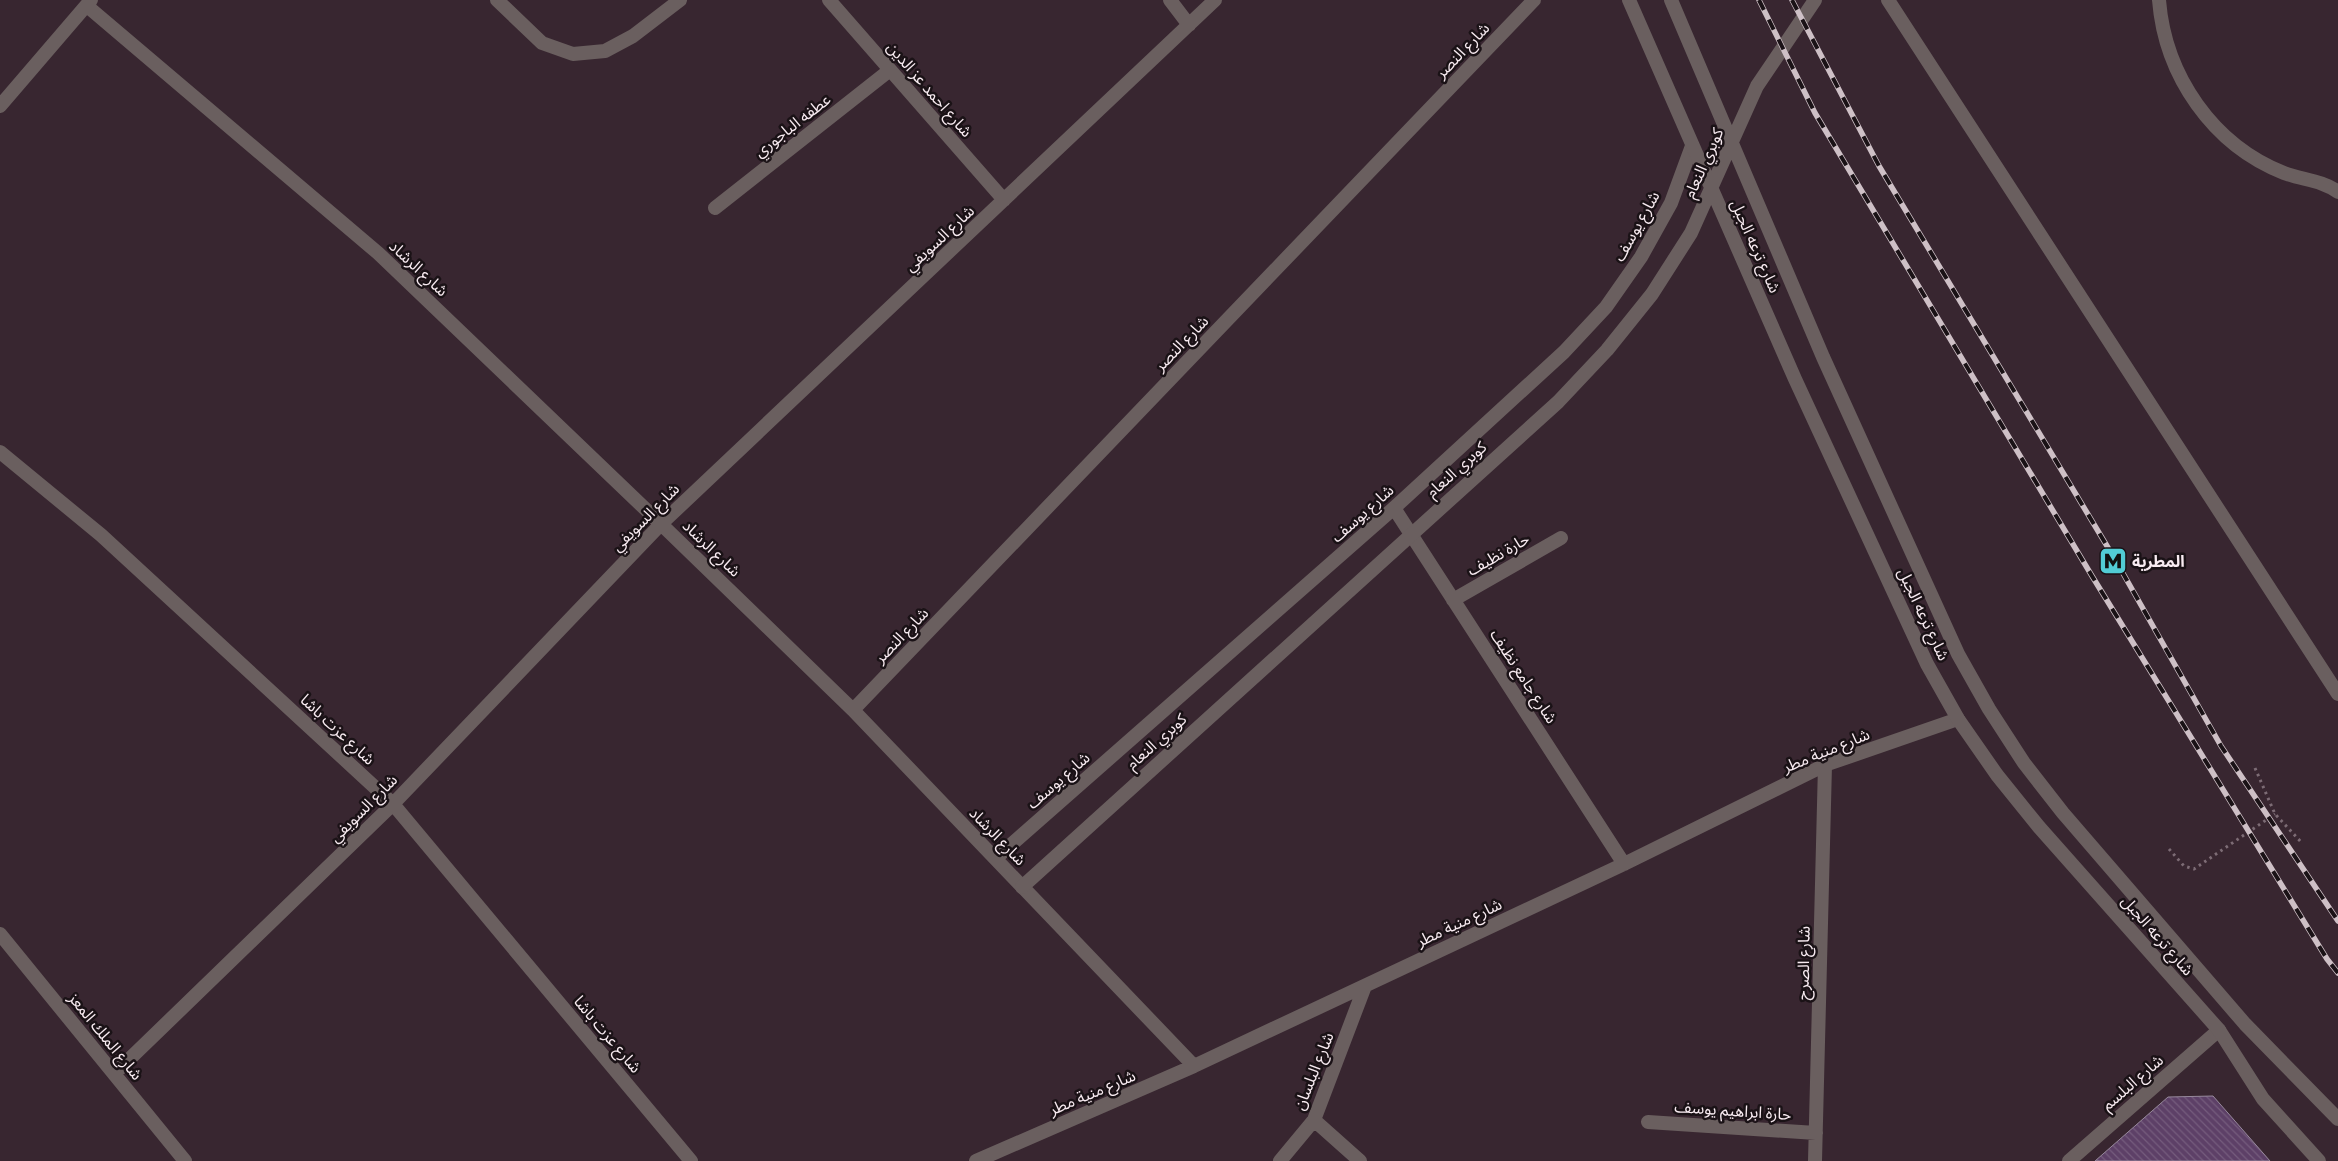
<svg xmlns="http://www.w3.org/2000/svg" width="2338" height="1161" font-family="'Exo 2','Noto Sans Arabic',sans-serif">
	<defs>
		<pattern id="building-back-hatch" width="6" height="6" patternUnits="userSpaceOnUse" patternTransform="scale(1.25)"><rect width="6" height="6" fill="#5d4067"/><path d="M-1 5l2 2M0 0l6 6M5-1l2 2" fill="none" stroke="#755c7d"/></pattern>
	</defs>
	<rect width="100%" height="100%" fill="#382630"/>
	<path fill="url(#building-back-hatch)" stroke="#97899c" d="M2213,1096l57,65h-175l73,-64z"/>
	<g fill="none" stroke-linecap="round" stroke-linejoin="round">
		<path stroke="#7d6c75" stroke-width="3" stroke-dasharray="2.5 4" stroke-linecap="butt" d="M2255,768l20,46 27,29
			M2169,849l15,17 10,3 81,-55"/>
		<path stroke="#6a5f5f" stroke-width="14" d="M2159,0c6,76 54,145 125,173 18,7 38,7 54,19"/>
		<path stroke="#6a5f5f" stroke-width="14" d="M497,0l45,43 31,11 32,-3 28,-15 47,-36
			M829,0l175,200
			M1170,0l19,25
			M87,6l291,247 283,271 192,186 341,356
			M0,106l91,-106
			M715,208l175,-138
			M0,452l101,83 292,269 298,357
			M1394,508l230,356
			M1453,600l108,-62
			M853,710l681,-710
			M996,858l398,-350 170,-156 42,-45 35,-50 30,-54 21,-57
			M0,934l185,227
			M114,1074l279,-270 268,-280 554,-524
			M1314,1120l46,41
			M1648,1122l168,11
			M976,1161l218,-95 430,-202 201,-99 133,-46
			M1280,1161l34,-41 51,-134
			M1815,1161l10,-396
			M2069,1161l150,-131"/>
		<path stroke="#6a5f5f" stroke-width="14" d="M1629,0l166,379 132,285 31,55 39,56 42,52 180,203 44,69 56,62
			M1671,0l152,357 135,297 31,55 35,54 39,50 182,211 93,95
			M1888,0l450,694
			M1022,887l536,-485 49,-52 45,-56 39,-61 66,-147 58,-86"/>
		<g stroke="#cec0c6" stroke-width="5.5">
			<path id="rail" d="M1759,0l56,113 277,463 235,383 11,14
				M1792,0l87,166 237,395 105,185 117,175"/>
		</g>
		<use href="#rail" stroke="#1a1216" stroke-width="4" stroke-dasharray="11" stroke-linecap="butt"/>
	</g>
	<defs>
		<g id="metro-square" transform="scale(1.4375)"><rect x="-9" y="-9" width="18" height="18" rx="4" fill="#52ccd5" stroke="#1a1216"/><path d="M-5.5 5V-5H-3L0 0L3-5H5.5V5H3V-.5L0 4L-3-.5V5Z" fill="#111"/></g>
	</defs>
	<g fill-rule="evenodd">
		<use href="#metro-square" x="2113" y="561"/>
	</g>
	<g text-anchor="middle" stroke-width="5" stroke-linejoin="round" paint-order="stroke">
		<g font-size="16" fill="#f8ebf1" stroke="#1a1216">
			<text transform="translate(1462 50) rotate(-46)" y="6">شارع النصر</text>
			<text transform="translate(930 89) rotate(49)" y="6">شارع احمد عز الدين</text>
			<text transform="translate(792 125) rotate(-38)" y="6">عطفه الباجوري</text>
			<text transform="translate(1703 163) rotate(-66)" y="6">كوبري النعام</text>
			<text transform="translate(1636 226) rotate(-61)" y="6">شارع يوسف</text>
			<text transform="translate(939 238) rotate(-43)" y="6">شارع السويفي</text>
			<text transform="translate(1756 246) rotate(66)" y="6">شارع ترعه الجبل</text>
			<text transform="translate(419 268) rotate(43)" y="6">شارع الرشاد</text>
			<text transform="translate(1181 343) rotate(-46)" y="6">شارع النصر</text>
			<text transform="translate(1456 469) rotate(-42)" y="6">كوبري النعام</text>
			<text transform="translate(1362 513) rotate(-42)" y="6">شارع يوسف</text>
			<text transform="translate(645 517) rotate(-45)" y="6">شارع السويفي</text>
			<text transform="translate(712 548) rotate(44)" y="6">شارع الرشاد</text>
			<text transform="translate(1498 554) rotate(-30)" y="6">حارة نظيف</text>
			<text transform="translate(1924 614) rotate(65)" y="6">شارع ترعه الجبل</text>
			<text transform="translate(901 635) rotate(-46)" y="6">شارع النصر</text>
			<text transform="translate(1524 676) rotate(57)" y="6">شارع جامع نظيف</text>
			<text transform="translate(338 729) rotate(43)" y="6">شارع عزت باشا</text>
			<text transform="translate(1156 741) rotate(-42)" y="6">كوبري النعام</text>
			<text transform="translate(1826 750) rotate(-22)" y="6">شارع منية مطر</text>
			<text transform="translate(1058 780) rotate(-41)" y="6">شارع يوسف</text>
			<text transform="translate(363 808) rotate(-45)" y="6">شارع السويفي</text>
			<text transform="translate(998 836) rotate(46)" y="6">شارع الرشاد</text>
			<text transform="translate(1459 922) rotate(-25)" y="6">شارع منية مطر</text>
			<text transform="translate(2158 935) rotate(49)" y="6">شارع ترعه الجبل</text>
			<text transform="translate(1803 963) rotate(-89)" y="6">شارع الصرح</text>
			<text transform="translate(608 1034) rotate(50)" y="6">شارع عزت باشا</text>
			<text transform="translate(106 1036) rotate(51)" y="6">شارع الملك المعز</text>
			<text transform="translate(1313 1071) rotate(-68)" y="6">شارع البلسان</text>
			<text transform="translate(2132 1082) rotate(-41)" y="6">شارع البلسم</text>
			<text transform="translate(1092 1092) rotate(-23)" y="6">شارع منية مطر</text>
			<text transform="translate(1733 1110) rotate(4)" y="6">حارة ابراهيم يوسف</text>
		</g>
		<g font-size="16" font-weight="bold" fill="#f8ebf1" stroke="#1a1216" text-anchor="start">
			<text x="2132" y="567">المطرية</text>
		</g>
	</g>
</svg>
